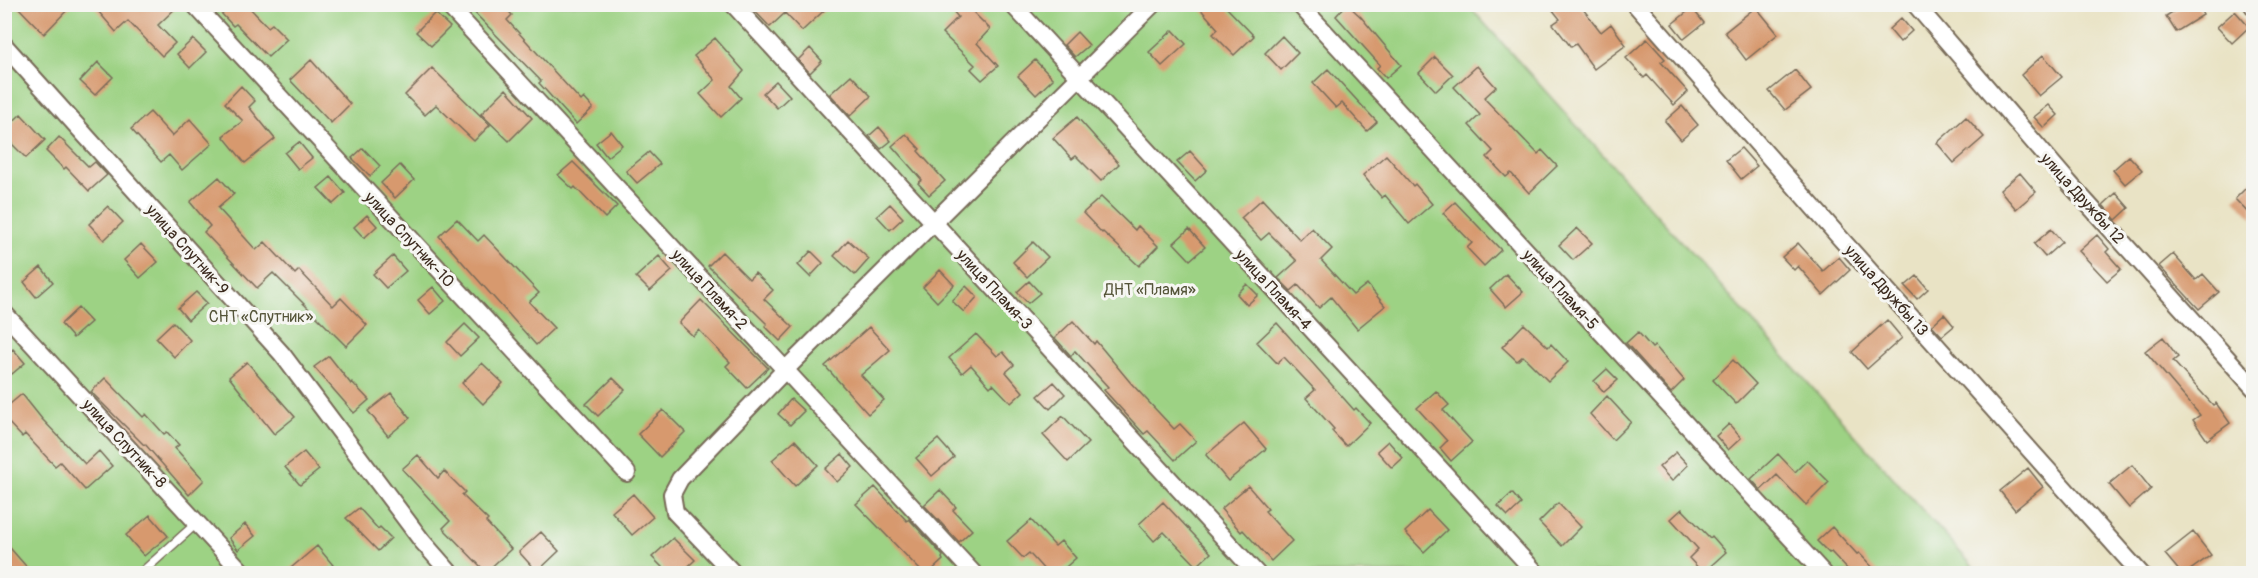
<svg xmlns="http://www.w3.org/2000/svg" width="2258" height="578" font-family="Pangolin,sans-serif">
	<rect width="100%" height="100%" fill="#f6f6f2"/>
	<filter id="ink" filterUnits="userSpaceOnUse"><feTurbulence type="fractalNoise" baseFrequency=".0167" numOctaves="2"/><feDisplacementMap in="SourceGraphic" scale="12" xChannelSelector="R" yChannelSelector="G"/><feConvolveMatrix kernelMatrix="1 2 1 2 8 2 1 2 1" color-interpolation-filters="sRGB"/></filter>
	<filter id="wash" filterUnits="userSpaceOnUse"><feTurbulence type="fractalNoise" baseFrequency=".008" numOctaves="4" result="noise"/><feDisplacementMap in="SourceGraphic" scale="24" xChannelSelector="R" yChannelSelector="G"/><feGaussianBlur stdDeviation="1.35" result="paint"/><feColorMatrix in="noise" values="0 0 0 0 0 0 0 0 0 0 0 0 0 0 0 0 0 1.4 0 .05"/><feComposite in="paint" operator="in"/></filter>
	<g filter="url(#wash)">
		<rect width="100%" height="100%" fill="#e9e3c5"/>
		<path fill="#9dd284" stroke="#6c7e51" stroke-width="1.5" d="M4,5h1464l511,568h-1974z"/>
		<g id="blocks">
			<path fill="#d7996e" d="M15,4h58l-29,30z
				M92,4h88l-22,21 17,18 -13,13 -34,-35 -12,11z
				M227,4h19l22,23 4,-3 15,15 -19,18 -32,-33 -3,2 -13,-14z
				M466,4h36l10,11 -5,5 74,81 3,-3 9,10 -17,16 -37,-41 2,-2z
				M748,4h83l-29,27 -17,-18 -15,14z
				M947,4h18l25,25 -13,14 21,23 -16,14 -11,-11 4,-4 -33,-32 16,-16z
				M1196,4h27l31,32 -20,19 -21,-21 5,-5z
				M1347,4l14,13 40,48 -15,13 -9,-10 3,-3 -44,-49z
				M1548,4h31l22,28 10,-8 15,21 -32,24 -18,-25 -5,3 -18,-23 7,-5z
				M2185,4h12l6,11 -27,17 -10,-16z
				M1756,7l22,27 -32,26 -21,-28z
				M1692,8l12,15 -20,16 -12,-15z
				M2235,11l14,16 -17,16 -15,-16z
				M435,13l15,14 -19,19 -15,-14z
				M1901,18l11,13 -12,11 -11,-13z
				M1173,30l13,14 -24,22 -13,-14z
				M1077,32l12,13 -14,12 -11,-12z
				M1282,36l16,17 -17,17 -16,-17z
				M715,38l29,33 -13,15 10,12 -20,19 -21,-23 15,-14 -21,-24z
				M193,39l13,13 -16,16 -13,-14z
				M1647,39l18,20 -4,3 27,30 -14,13 -27,-30 -3,3 -18,-20z
				M810,48l12,13 -12,12 -12,-13z
				M2043,55l19,22 -23,19 -18,-21z
				M1435,57l18,18 -17,16 -17,-18z
				M311,60l39,44 -19,19 -41,-43z
				M1035,60l18,19 -17,16 -18,-19z
				M98,62l15,15 -18,18 -15,-14z
				M1477,66l19,21 -12,11 54,56 4,-4 15,16 -28,27 -18,-20 -5,4 -19,-20 6,-6 -24,-26 11,-10 -26,-28z
				M432,68l58,57 -16,16 -38,-36 -11,10 -20,-20z
				M1328,69l49,53 -10,9 -25,-28 -6,5 -23,-25z
				M1795,70l16,20 -26,20 -16,-19z
				M851,75l20,21 -21,20 -20,-22z
				M776,81l14,15 -13,12 -14,-15z
				M241,86l14,15 -6,6 26,32 -30,24 -22,-27 20,-15 -18,-18z
				M506,89l26,29 -23,23 -28,-27z
				M2049,105l9,10 -14,13 -10,-11z
				M1682,106l16,19 -17,15 -16,-19z
				M150,112l22,24 18,-17 22,25 -30,26 -13,-15 -8,7 -30,-33z
				M21,114l24,26 -19,18 -22,-22v-6z
				M1077,117l42,47 -18,17 -25,-25 -4,3 -19,-21z
				M1966,117l18,20 -30,26 -17,-20z
				M879,127l12,14 -10,8 -12,-13z
				M611,131l11,14 -15,12 -11,-14z
				M906,134l14,15 -2,2 27,30 -16,14 -11,-12 4,-3 -30,-34z
				M59,137l30,30 6,-5 12,13 -18,16 -23,-24 -2,2 -18,-18z
				M299,142l13,16 -14,11 -13,-16z
				M363,148l17,18 -10,10 -18,-18z
				M1741,148l16,18 -16,13 -15,-19z
				M1190,151l17,19 -12,11 -18,-19z
				M649,152l11,12 -23,19 -11,-12z
				M1386,155l27,31 2,-2 17,20 -23,20 -24,-29 -3,3 -19,-23z
				M2129,156l13,14 -17,14 -12,-14z
				M573,162l44,44 -12,12 -30,-31 -2,2 -15,-14z
				M400,165l14,15 -19,18 -14,-15z
				M2020,173l16,19 -20,17 -16,-19z
				M219,177l15,17 -16,14 38,42 9,-8 30,32 4,-4 34,36 8,-8 26,27 -21,21 -73,-73 -16,15 -53,-56 6,-6 -20,-24z
				M331,177l14,16 -12,11 -15,-16z
				M2253,181v37l-18,-19z
				M2116,193l13,15 -13,12 -13,-15z
				M1101,197l34,33 3,-4 20,20 -19,20 -36,-34 -1,1 -19,-20z
				M1262,199l38,41 12,-12 20,21 -11,11 32,35 14,-11 18,22 -28,23 -26,-32 -12,11 -21,-23 -7,6 -13,-13 19,-17 -28,-28 -8,7 -20,-22z
				M1455,202l46,48 -17,16 -17,-18 5,-5 -29,-30z
				M890,204l13,14 -13,12 -13,-14z
				M108,206l15,16 -19,18 -15,-16z
				M367,215l10,11 -13,12 -10,-11z
				M457,219l21,22 6,-6 55,58 -10,9 25,26 -18,17 -97,-109z
				M1577,228l15,15 -19,17 -14,-15z
				M1189,229l16,18 -15,13 -16,-17z
				M2051,229l11,13 -17,15 -11,-13z
				M2097,235l12,14 -3,3 15,17 -14,12 -28,-30z
				M848,240l21,19 -14,16 -21,-19z
				M1033,242l15,15 -21,20 -14,-15z
				M1798,243l25,28 16,-14 11,13 -27,25 -25,-29 -4,4 -12,-13z
				M141,244l17,18 -18,16 -16,-18z
				M811,251l12,12 -13,14 -12,-12z
				M722,252l27,27 6,-6 18,17 -9,9 29,28 -13,14 -15,-15 2,-2 -59,-58z
				M2173,254l23,26 7,-6 16,18 -20,17 -40,-43z
				M393,256l13,15 -20,17 -13,-14z
				M659,256l13,15 -22,20 -14,-14z
				M41,267l12,15 -17,15 -12,-15z
				M940,270l14,15 -17,17 -14,-15z
				M1506,274l17,18 -17,15 -16,-18z
				M1917,276l11,13 -11,10 -12,-13z
				M1029,281l11,12 -12,10 -11,-11z
				M1247,284l11,11 -11,10 -10,-11z
				M966,286l11,11 -13,15 -12,-11z
				M433,287l12,14 -15,13 -12,-14z
				M196,292l11,11 -19,17 -10,-12z
				M701,300l67,68 -21,20 -21,-22 4,-4 -31,-32 -6,6 -14,-13z
				M78,308l13,14 -18,16 -12,-14z
				M1944,314l10,12 -12,10 -10,-11z
				M1887,320l15,18 -35,31 -15,-17z
				M1073,321l21,23 2,-3 34,41 44,47 6,-5 16,17 -21,19 -27,-29 -4,3 -40,-44 4,-3 -33,-36 -4,5 -16,-18z
				M173,322l17,18 -16,17 -18,-19z
				M1277,323l77,87 2,-2 14,15 -24,23 -14,-15 2,-2 -28,-31 9,-8 -31,-33 -7,6 -20,-21z
				M465,324l14,14 -19,18 -13,-14z
				M1524,324l24,23 3,-3 17,18 -20,19 -25,-25 -6,5 -15,-14z
				M869,327l21,23 -29,25 23,25 -16,14 -43,-48z
				M1638,332l14,16 3,-2 29,34 -13,13 -45,-50z
				M976,334l21,22 6,-4 11,13 -8,7 17,20 -12,11 -18,-19 -3,3 -19,-22 -9,8 -13,-15z
				M2163,337l15,20 -5,4 40,44 3,-2 14,20 -23,17 -14,-20 7,-5 -55,-64z
				M13,349l12,14 -13,11 -8,-8v-9z
				M329,356l22,28 1,-2 17,18 -15,13 -40,-46z
				M1733,360l23,24 -20,20 -23,-24z
				M247,362l48,55 -21,17 -45,-57z
				M482,363l21,20 -20,21 -21,-21z
				M1607,369l11,11 -14,12 -10,-11z
				M105,378l38,39 3,-3 18,20 3,-2 12,13 -4,3 29,32 -15,15 -44,-51 -1,1 -53,-53z
				M613,378l12,12 -27,26 -12,-12z
				M1054,382l11,12 -15,15 -12,-13z
				M1436,391l13,14 -6,5 29,32 -21,19 -11,-13 7,-7 -30,-33z
				M391,393l19,25 -22,18 -20,-25z
				M22,394l20,25 43,45 14,-13 13,15 -27,24 -25,-28 -5,4 -30,-32 -3,3 -18,-19v-9z
				M1607,396l24,26 -18,18 -23,-26z
				M791,399l13,12 -14,14 -12,-11z
				M663,410l22,22 -25,25 -22,-23z
				M1063,416l25,27 -20,19 -25,-27z
				M1244,423l22,26 -38,32 -22,-26z
				M1729,424l12,14 -13,12 -12,-14z
				M938,439l16,18 -22,19 -16,-18z
				M795,440l23,25 -23,21 -23,-26z
				M1388,441l15,17 -11,10 -15,-17z
				M304,452l15,18 -19,15 -15,-18z
				M1676,452l12,13 -16,16 -13,-14z
				M842,454l11,13 -16,15 -12,-13z
				M1778,454l17,18 12,-12 22,22 -23,23 -29,-30 -16,15 -10,-11z
				M418,455l20,23 6,-7 21,21 -3,3 26,25 -2,2 25,27 -25,23 -43,-44 7,-7 -48,-52z
				M2132,465l19,24 -22,19 -20,-24z
				M2028,468l15,19 -28,23 -15,-19z
				M1248,486l20,23 -3,2 27,30 -21,20 -28,-31 -2,2 -20,-23z
				M875,487l32,34 2,-2 34,37 -1,2 1,2 -14,13h-6l-67,-69z
				M940,490l16,17 -3,3 19,20 -13,12 -35,-37z
				M1512,493l9,11 -13,12 -10,-10z
				M633,494l20,23 -21,18 -20,-23z
				M1163,502l48,51 -14,13 -33,-34 -10,9 -15,-17z
				M1558,503l23,24 -19,19 -23,-24z
				M359,508l19,21 2,-2 11,11 -13,13 -32,-33z
				M1682,509l28,29 2,-2 14,16 -23,21 -14,-15 9,-9 -27,-30z
				M1428,510l19,20 -23,22 -19,-20z
				M150,515l18,21 -24,20 -18,-21z
				M1031,520l24,26 6,-5 15,17 -17,15h-12l-18,-20 -6,5 -16,-17z
				M245,524l10,12 -17,14 -9,-12z
				M1832,527l25,27 2,-1 19,20h-27l-20,-21 -2,1 -12,-12z
				M541,532l18,19 -22,21 -18,-20z
				M2193,532l18,23 -25,18h-5l-16,-19z
				M673,538l22,22 -14,13h-13l-16,-16z
				M4,541l28,32h-28z
				M317,546l16,19 -11,8h-37z"/>
		</g>
	</g>
	<g filter="url(#ink)">
		<use href="#blocks" fill-opacity="0" stroke="#786b58" stroke-width="1.5"/>
		<g fill="none" stroke-linecap="round" stroke-linejoin="round">
			<g stroke="#786b58" stroke-width="11">
				<path id="service" d="M140,574l58,-52"/>
			</g>
			<g stroke="#786b58" stroke-width="20">
				<path id="minor" d="M194,4l433,469
					M447,4l527,570
					M733,4l524,570
					M1012,4l525,570
					M1299,4l525,570
					M1635,4l206,235 300,335
					M1915,4l154,179 185,205
					M2252,4l2,3
					M4,45l278,309 140,187 29,33
					M4,313l240,261
					M734,574l-59,-62 -3,-18 8,-15 105,-109 368,-366"/>
			</g>
			<use href="#service" stroke="#fff" stroke-width="8"/>
			<use href="#minor" stroke="#fff" stroke-width="16"/>
		</g>
	</g>
	<g text-anchor="middle" stroke-width="6" stroke-linejoin="round" paint-order="stroke">
		<g font-size="16" fill="#3b2a1e" stroke="#f6f6f2">
			<text transform="translate(2083 198) rotate(48)" y="6">улица Дружбы 12</text>
			<text transform="translate(410 239) rotate(47)" y="6">улица Спутник-10</text>
			<text transform="translate(188 249) rotate(48)" y="6">улица Спутник-9</text>
			<text transform="translate(710 289) rotate(47)" y="6">улица Пламя-2</text>
			<text transform="translate(995 289) rotate(47)" y="6">улица Пламя-3</text>
			<text transform="translate(1274 289) rotate(47)" y="6">улица Пламя-4</text>
			<text transform="translate(1561 289) rotate(47)" y="6">улица Пламя-5</text>
			<text transform="translate(1887 290) rotate(48)" y="6">улица Дружбы 13</text>
			<text transform="translate(125 443) rotate(47)" y="6">улица Спутник-8</text>
		</g>
		<g font-size="16" fill="#545438" stroke="#f6f6f2">
			<text x="1150" y="295">ДНТ «Пламя»</text>
			<text x="261" y="322">СНТ «Спутник»</text>
		</g>
	</g>
	<rect width="2258" height="578" fill="none" stroke="#f6f6f2" stroke-width="24"/>
</svg>
